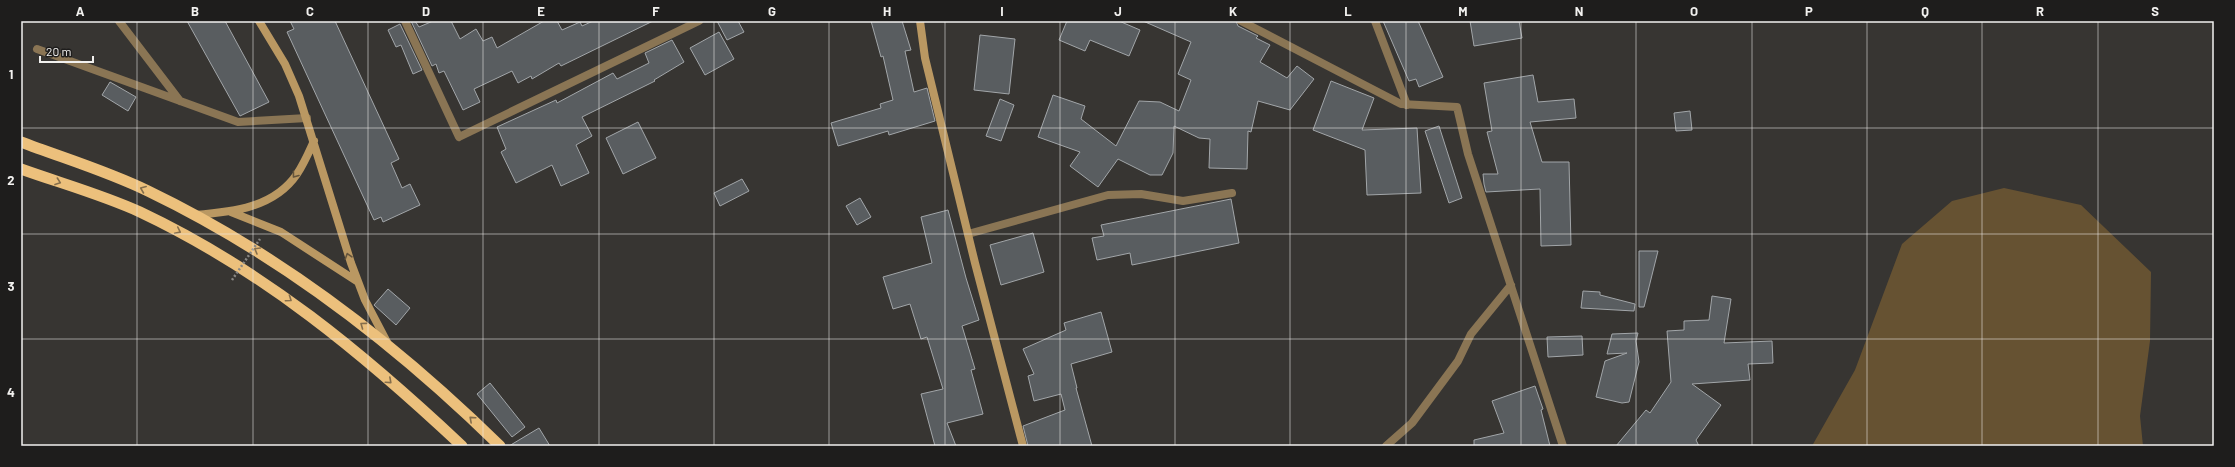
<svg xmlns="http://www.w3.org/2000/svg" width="2235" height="467" font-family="Barlow,sans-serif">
	<rect width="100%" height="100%" fill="#373532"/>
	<path fill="#665232" d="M2004,188l77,17 70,67 -1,69 -10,75 3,30h-331l43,-76 47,-126 50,-43z"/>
	<path fill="#595d60" stroke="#a2a6a9" d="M187,21h38l44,81 -29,14z
		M290,21h45l64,138 -8,4 11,25 8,-4 10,21 -37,17 -2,-5 -7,3 -87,-188 7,-3z
		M411,21h4l4,6 14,-6h18l9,18 16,-10 7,12 9,-4 5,11 47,-27h13l5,9 18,-8 2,4 11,-5h60l-92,45 -2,-3 -27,16 -1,-3 -13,7 -6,-12 -38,18 6,13 -17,8 -19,-39 -5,2 -3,-9 -4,2z
		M717,21h21l6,11 -17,8z
		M871,21h31l9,29 -6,1 9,41 13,-4 8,33 -46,14 -1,-4 -50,15 -7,-23 50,-15 -1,-4 13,-4 -10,-44 -2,1z
		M1067,21h52l21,9 -11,26 -39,-16 -5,11 -26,-11z
		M1143,21h93l2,5 20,10 -2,2 14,7 -10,17 27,16 10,-12 17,13 -24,31 -32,-9 -7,31 -3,-1 -1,38 -38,-1 1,-29 -11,-1 -25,-12 -1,27 -11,22h-12l-32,-16 -20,28 -28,-21 10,-14 -42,-15 15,-42 32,11 -4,13 35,27 23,-45 21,1 19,9 12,-31 -13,-6 13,-32z
		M1383,21h35l25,56 -24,10 -3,-8 -7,2z
		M1470,21h49l3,17 -48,8z
		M400,24l22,46 -9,4 -12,-29 -5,2 -8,-17z
		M719,32l15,27 -29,16 -15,-27z
		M980,35l35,4 -6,55 -35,-4z
		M672,40l12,22 -30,18 1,1 -73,36 10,19 -16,9 13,28 -28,13 -9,-21 -36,18 -15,-31 5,-3 -9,-22 59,-27 1,3 56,-30 4,6 32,-16 -4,-10z
		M1533,75l5,27 36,-3 2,19 -46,4 12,40h27l2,83 -30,1 -1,-57 -54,3 -2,-8 -1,-10h15l-11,-42 5,-1 -8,-48z
		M1331,81l43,17 -12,32 55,-2 4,65 -54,2 -2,-45 -52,-20z
		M110,82l26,15 -8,14 -26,-16z
		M1000,99l14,6 -13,36 -15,-5z
		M1690,111l2,19 -16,1 -2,-18z
		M638,122l18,36 -33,16 -17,-36z
		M1439,126l23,72 -13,5 -24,-72z
		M742,179l7,12 -29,15 -6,-13z
		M860,198l11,19 -14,8 -11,-19z
		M1231,199l8,44 -107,22 -2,-12 -33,7 -5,-22 12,-2 -3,-11z
		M948,210l18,68 13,42 -17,6 13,43 -4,1 12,44 -36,9 9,23h-21l-14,-52 22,-5 -16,-52 -6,2 -11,-35 -17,5 -10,-32 49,-14 -11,-46z
		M1033,233l11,39 -43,13 -11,-40z
		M1639,251h19l-14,56h-5z
		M388,289l22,19 -14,17 -22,-20z
		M1583,291l17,1v3l35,9 -1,7 -53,-3z
		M1712,296l19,3 -7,44 48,-2 1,22 -25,1 2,16 -58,4 29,21 -25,35 3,6h-83l30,-36 4,3 21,-31 -4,-51 17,-1v-9l25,-1z
		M1101,312l11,40 -41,12 6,24h-1l16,58h-64l-5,-20 42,-16 -4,-16 -27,7 -6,-25 6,-2 -11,-25 43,-19 -2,-7z
		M1638,333l-2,8 3,21 -10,40 -7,1 -26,-6 9,-36 22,-8 -20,1 5,-20z
		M1582,336l1,19 -35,2 -1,-20z
		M490,383l35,44 -13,10 -35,-43z
		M1535,386l8,23 -2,1 9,36h-76v-6l30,-7 -12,-32z
		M539,428l11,18h-41z"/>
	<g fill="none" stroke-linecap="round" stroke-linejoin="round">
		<path stroke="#8a7554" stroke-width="8" d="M119,21l61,80
			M1375,21l32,84
			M37,49l201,73 69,-4"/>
		<path stroke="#8a7554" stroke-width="8" d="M405,21l54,116 240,-116
			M1241,21l160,83 56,3 11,47 95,292
			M968,234l140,-39 33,-1 42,7 49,-8
			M1386,446l26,-23 46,-62 13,-27 40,-49"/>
		<path stroke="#ba9862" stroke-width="8" d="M259,21l26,43 14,32 52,167 14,37 22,42
			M920,21l5,37 50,205 48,183
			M231,212l50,20 77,50
			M195,215c37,-3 79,-7 102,-41 7,-10 12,-22 17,-33"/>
		<path stroke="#ecc07c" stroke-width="11" d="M21,142c42,16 86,29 127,49 131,63 248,153 352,255
			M21,169c39,14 82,26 119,43 123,58 224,142 322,234"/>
		<path stroke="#888784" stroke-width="2.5" stroke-dasharray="2 2" stroke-linecap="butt" d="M232,280l28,-41"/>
	</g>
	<defs><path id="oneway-chevron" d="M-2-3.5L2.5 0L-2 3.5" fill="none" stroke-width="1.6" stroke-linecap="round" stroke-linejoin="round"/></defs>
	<g stroke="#64543c">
		<use href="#oneway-chevron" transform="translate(295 175) rotate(127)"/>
		<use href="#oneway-chevron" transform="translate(348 256) rotate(-107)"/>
	</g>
	<g stroke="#856e4c">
		<use href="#oneway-chevron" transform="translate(58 182) rotate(20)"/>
		<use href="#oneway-chevron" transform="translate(143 189) rotate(-158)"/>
		<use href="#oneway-chevron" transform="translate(178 231) rotate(26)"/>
		<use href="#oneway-chevron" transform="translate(257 250) rotate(-150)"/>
		<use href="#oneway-chevron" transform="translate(289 299) rotate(35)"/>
		<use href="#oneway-chevron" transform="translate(363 325) rotate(-144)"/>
		<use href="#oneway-chevron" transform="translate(389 381) rotate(42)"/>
		<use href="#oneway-chevron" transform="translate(472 419) rotate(-138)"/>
	</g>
	<path fill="none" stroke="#f2f1ef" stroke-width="1" stroke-opacity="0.55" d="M137,21v425M253,21v425M368,21v425M483,21v425M599,21v425M714,21v425M829,21v425M945,21v425M1060,21v425M1175,21v425M1290,21v425M1406,21v425M1521,21v425M1636,21v425M1752,21v425M1867,21v425M1982,21v425M2098,21v425M21,128h2193M21,234h2193M21,339h2193"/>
	<rect width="2235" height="467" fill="none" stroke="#1e1d1c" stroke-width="44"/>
	<path d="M40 56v6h53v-6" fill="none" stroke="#f2f1ef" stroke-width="2"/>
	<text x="46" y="56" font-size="12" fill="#f2f1ef" stroke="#1e1d1c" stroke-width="3" paint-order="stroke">20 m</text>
	<rect x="22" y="22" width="2191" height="423" fill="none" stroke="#f2f1ef" stroke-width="1.5"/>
	<g font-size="13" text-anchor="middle" font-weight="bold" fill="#f2f1ef">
		<text x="80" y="16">A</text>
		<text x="195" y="16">B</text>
		<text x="310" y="16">C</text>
		<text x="426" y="16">D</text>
		<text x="541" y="16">E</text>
		<text x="656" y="16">F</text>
		<text x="772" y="16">G</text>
		<text x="887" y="16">H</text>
		<text x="1002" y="16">I</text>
		<text x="1118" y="16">J</text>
		<text x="1233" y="16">K</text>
		<text x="1348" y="16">L</text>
		<text x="1463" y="16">M</text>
		<text x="1579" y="16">N</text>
		<text x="1694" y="16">O</text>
		<text x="1809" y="16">P</text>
		<text x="1925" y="16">Q</text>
		<text x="2040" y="16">R</text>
		<text x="2155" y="16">S</text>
		<text x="11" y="79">1</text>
		<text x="11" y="185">2</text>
		<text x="11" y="291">3</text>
		<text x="11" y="397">4</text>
	</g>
</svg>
